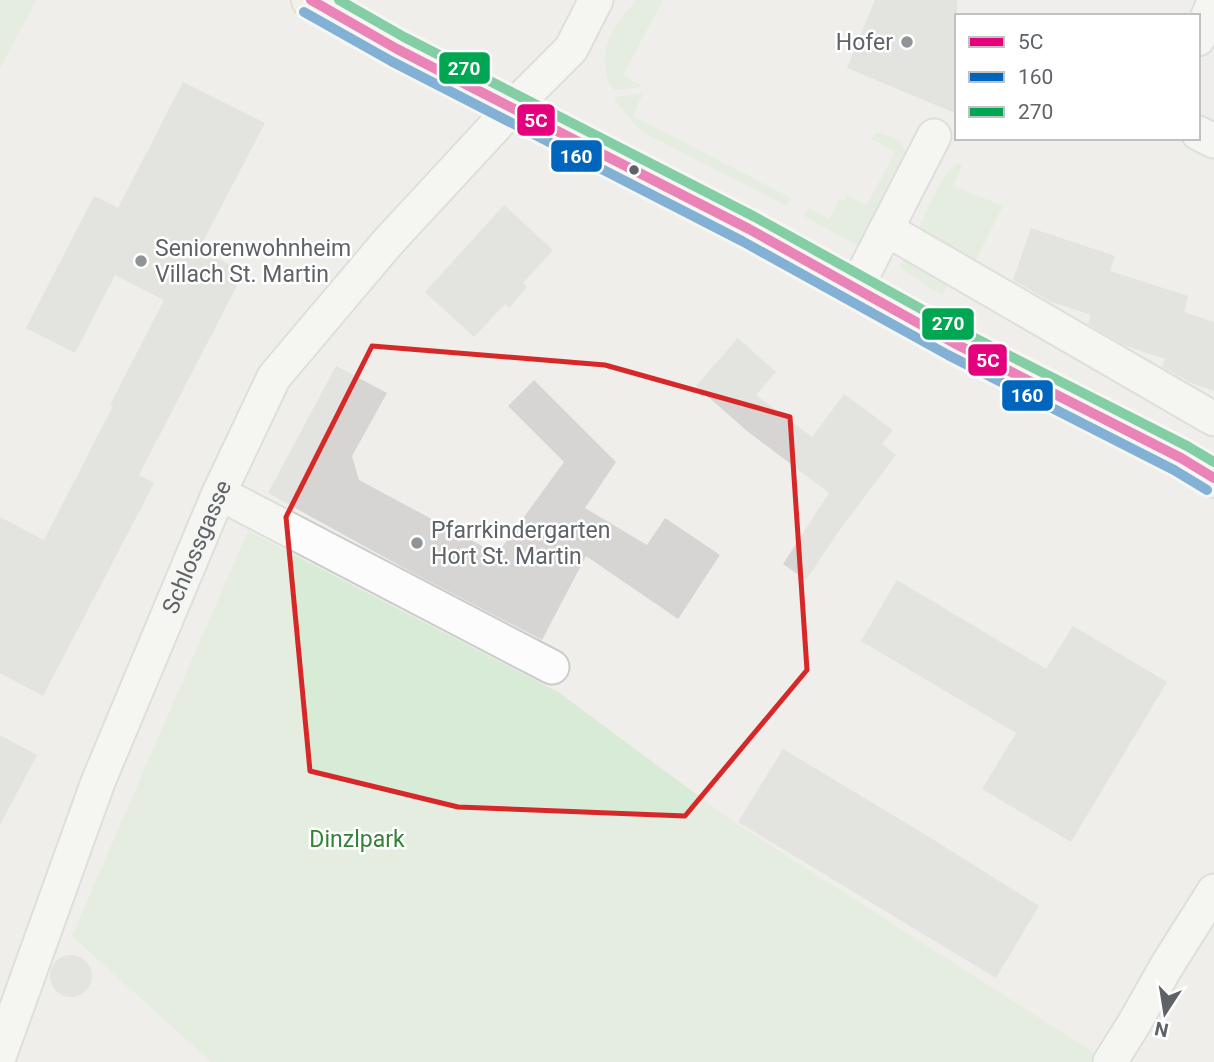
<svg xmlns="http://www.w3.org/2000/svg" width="1214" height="1062" font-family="Roboto,sans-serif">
	<rect width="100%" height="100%" fill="#efeeea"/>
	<path fill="#d8ebd6" d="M0,0h36l-36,69z
		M637,0h26l-40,75 20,12 -28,3c-7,-5 -7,-11 -9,-19 -6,-28 13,-52 31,-71z
		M643,93l-10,23 158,82 -5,8 -141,-73 -10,-8 -21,-26 1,-2z
		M876,133c16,3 30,7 30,25l-43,79 -6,8 -53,-29 5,-8 21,11 9,-20 6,2 2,-5 20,9 28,-53 -21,-12 -2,-2z
		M956,164h6l-9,22 50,20 -30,60 -55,-35c8,-18 24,-56 38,-67z
		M905,256l47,22 -10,17 -39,-25 -2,-3z
		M248,531l310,161 176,130 374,240h-897l-139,-126z"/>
	<path fill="#d6d5d3" d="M875,0h82v114l-110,-46z
		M183,82l82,41 -66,126 45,23 -105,203 15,8 -111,213 -43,-23v-156l44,23 69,-134 -3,-1 54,-105 -49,-25 -40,78 -49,-25 68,-132 24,12z
		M504,205l49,45 -30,33 4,4 -18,21 -4,-4 -31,33 -49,-45z
		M1031,228l84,28 -5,15 78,25 -4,16 30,10v69l-21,-7 -31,-17 3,-8 -39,-13 -38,-22 3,-9 -42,-14 -36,-21z
		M738,338l38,34 -20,23 56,42 32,-43 49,36 -11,14 14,11 -57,76 -33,49 -23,-16 46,-71 -82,-62 -51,-45z
		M336,366l51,27 -35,63 7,24 138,74 67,-92 -56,-56 26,-26 82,82 -31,46 62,37 18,-27 55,37 -42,64 -92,-63 -44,84 -129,-67 -145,-80z
		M897,580l149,89 27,-43 94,56 -96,160 -89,-53 34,-56 -155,-92z
		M0,735l37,20 -37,70z
		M783,749l138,83 118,74 -43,72 -258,-156z
		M50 976a21 21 0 1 1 42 0a21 21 0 1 1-42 0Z"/>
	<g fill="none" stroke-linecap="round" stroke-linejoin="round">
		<g stroke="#cbcccc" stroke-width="37">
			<g id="minor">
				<path d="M1198,39l16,-37"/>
				<path d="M1198,133l16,8"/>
				<path d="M886,229l328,190"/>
				<path d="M856,288l78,-152"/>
				<path d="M219,493l333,174"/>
				<path id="s1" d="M0,1054l98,-272 121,-289 55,-116 114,-135 124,-134 59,-59 25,-49"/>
				<path d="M1110,1062l25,-40 31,-55 48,-76"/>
			</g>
		</g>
		<g stroke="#d7ceb8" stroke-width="42">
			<path id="major" d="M311,0l86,49 352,180 205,114 227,115 33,20"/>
		</g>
		<use href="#minor" stroke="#fdfcfc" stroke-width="33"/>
		<use href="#major" stroke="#f4f2e9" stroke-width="38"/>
		<g stroke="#fff" stroke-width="16">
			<path id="bus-1" d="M311,0l86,49 352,180 205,114 227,115 33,20"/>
		</g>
		<g stroke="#fff" stroke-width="16">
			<path id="bus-2" d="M304,12l87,49 351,180 206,114 226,115 33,20"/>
		</g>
		<g stroke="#fff" stroke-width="16">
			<path id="bus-3" d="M339,0l65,37 351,180 206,114 226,115 27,16"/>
		</g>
		<use href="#bus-1" stroke="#e5007d" stroke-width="10"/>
		<use href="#bus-2" stroke="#0065bd" stroke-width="10"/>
		<use href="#bus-3" stroke="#00a651" stroke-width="10"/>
	</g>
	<path d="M0 0H1214V1062H0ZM372,346l233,19 185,52 17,253 -122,146 -227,-9 -148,-36 -24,-254z" fill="#efeeea" fill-opacity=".55" fill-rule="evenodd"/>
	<path fill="none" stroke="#d62828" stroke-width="5" stroke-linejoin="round" d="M372,346l233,19 185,52 17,253 -122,146 -227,-9 -148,-36 -24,-254z"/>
	<g fill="#919496" stroke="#fff" stroke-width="2.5">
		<circle cx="907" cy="42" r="7"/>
		<circle cx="141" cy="261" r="7"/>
		<circle cx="417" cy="543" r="7"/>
	</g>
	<circle fill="#5f6368" stroke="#fff" stroke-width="2.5" cx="634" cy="170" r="6"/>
	<g text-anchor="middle" stroke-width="5" stroke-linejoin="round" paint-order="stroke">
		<g font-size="23" fill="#5f6368" stroke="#fff" text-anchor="start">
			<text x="893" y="50" text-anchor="end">Hofer</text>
			<text x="155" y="256">Seniorenwohnheim<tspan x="155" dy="26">Villach St. Martin</tspan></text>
			<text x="431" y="538">Pfarrkindergarten<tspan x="431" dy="26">Hort St. Martin</tspan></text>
		</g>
		<g font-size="23" fill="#5f6368" stroke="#fff">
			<text dy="8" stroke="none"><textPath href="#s1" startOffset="544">Schlossgasse</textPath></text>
		</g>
		<g font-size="23" fill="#348238" stroke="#fff">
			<text x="357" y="847">Dinzlpark</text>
		</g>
	</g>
	<g stroke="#fff" stroke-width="2.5">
		<rect x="438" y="51" width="53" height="34" rx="7" fill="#00a651"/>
		<rect x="516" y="103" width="40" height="34" rx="7" fill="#e5007d"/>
		<rect x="550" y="139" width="53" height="34" rx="7" fill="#0065bd"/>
		<rect x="921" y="307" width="54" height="34" rx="7" fill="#00a651"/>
		<rect x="967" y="343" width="41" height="34" rx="7" fill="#e5007d"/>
		<rect x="1001" y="379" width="53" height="33" rx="7" fill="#0065bd"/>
	</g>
	<g font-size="19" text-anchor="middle" font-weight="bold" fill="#fff">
		<text x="464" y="75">270</text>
		<text x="536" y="127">5C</text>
		<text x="576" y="163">160</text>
		<text x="948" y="330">270</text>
		<text x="988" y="367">5C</text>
		<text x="1027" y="402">160</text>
	</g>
	<rect x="955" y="14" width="245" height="126" fill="#ffffff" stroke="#bfc1c3" stroke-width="2"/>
	<rect x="969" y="37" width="35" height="10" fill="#e5007d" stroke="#bfc1c3" stroke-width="2"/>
	<text x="1018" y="49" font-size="21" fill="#5f6368">5C</text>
	<rect x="969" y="72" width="35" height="10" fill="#0065bd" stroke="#bfc1c3" stroke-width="2"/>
	<text x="1018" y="84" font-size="21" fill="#5f6368">160</text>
	<rect x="969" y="107" width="35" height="10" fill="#00a651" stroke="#bfc1c3" stroke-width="2"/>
	<text x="1018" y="119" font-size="21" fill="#5f6368">270</text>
	<g transform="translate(1165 1013) rotate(192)" stroke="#ffffff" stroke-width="5" paint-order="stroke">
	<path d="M0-5L12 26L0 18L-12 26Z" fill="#5f6368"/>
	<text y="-10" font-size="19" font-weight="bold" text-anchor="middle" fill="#5f6368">N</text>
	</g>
</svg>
